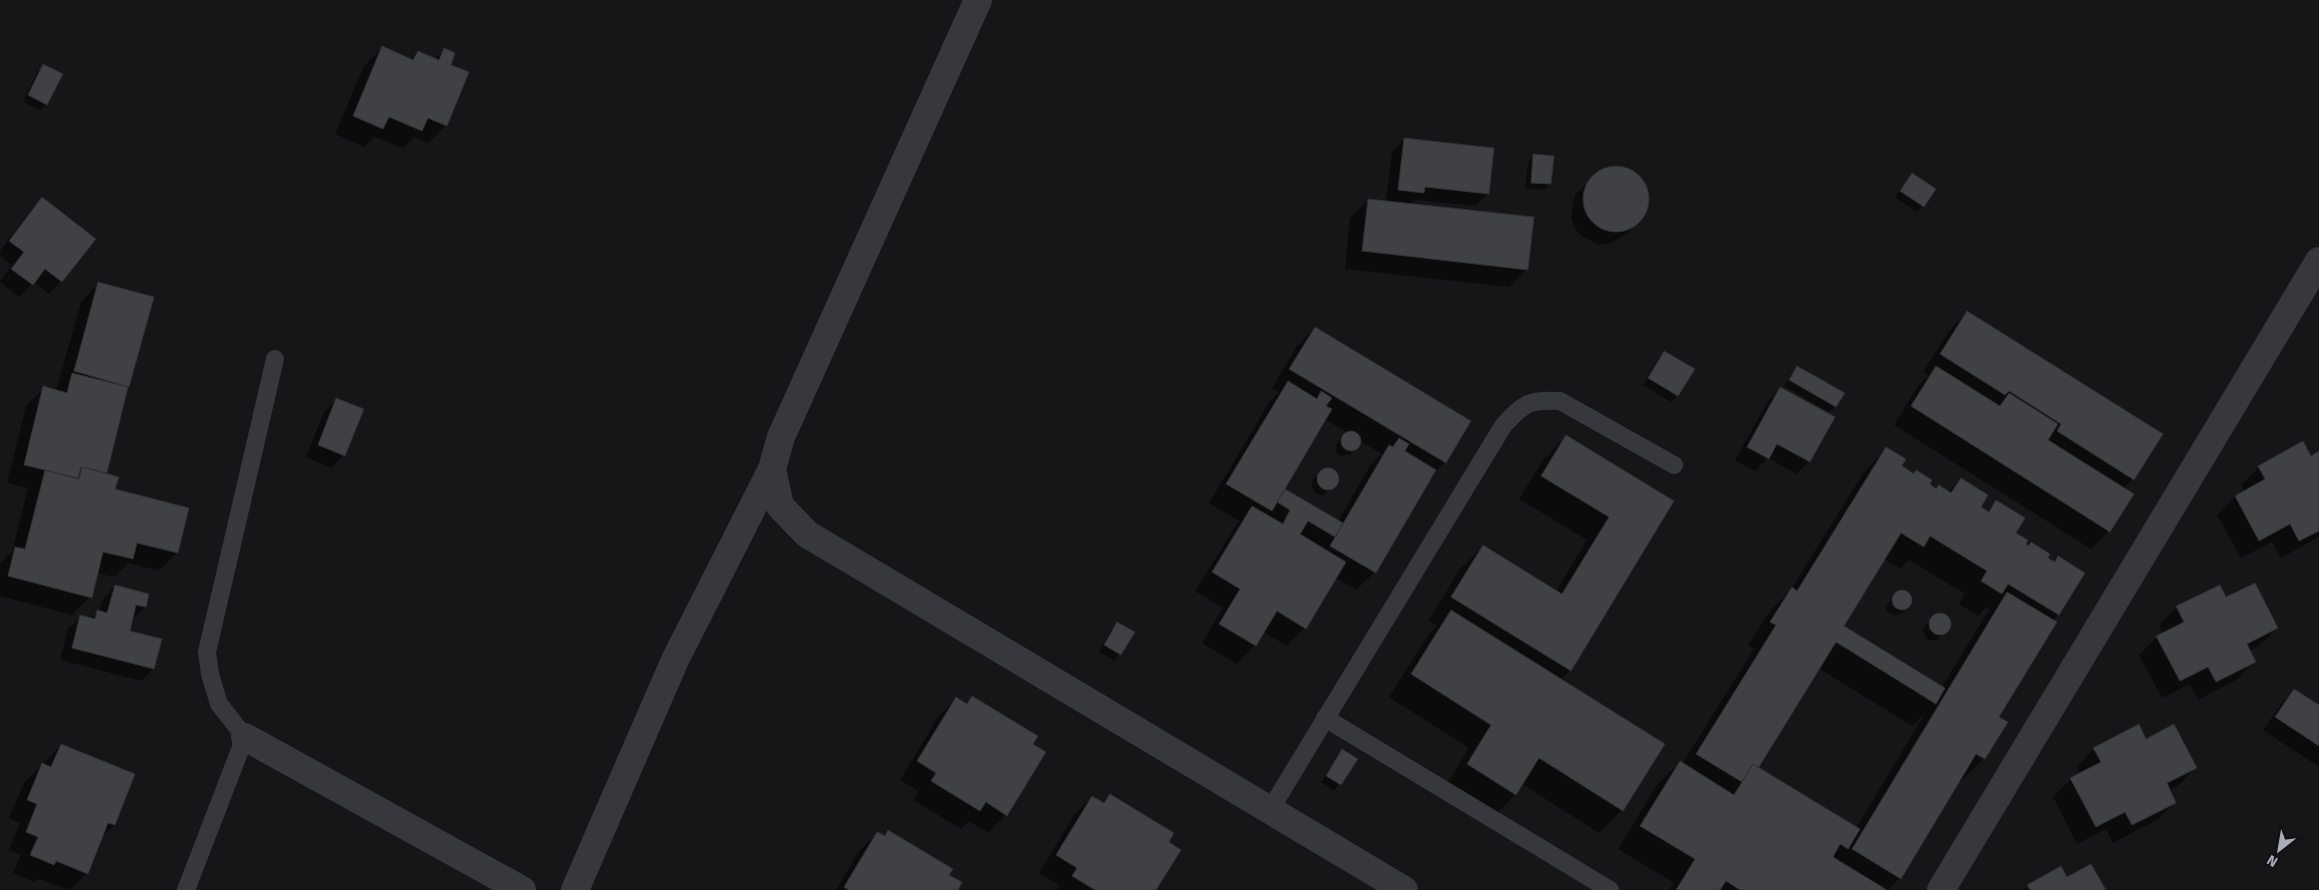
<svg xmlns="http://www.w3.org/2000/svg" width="2319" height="890" font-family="'Fira Sans',sans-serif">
	<rect width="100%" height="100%" fill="#161618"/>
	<path fill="#0007" fill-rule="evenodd" d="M382,48l28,12 8,-8 17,7 10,-9 1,75 -18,18 -14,-6 -11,11 -29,-11 -10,10 -29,-13 29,-68z
		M44,66l2,38 -6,6 -17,-8 14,-30z
		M1404,139l83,55 -12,12 -59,-6 -6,5 117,64 -18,18 -164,-18 5,-51 18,-18 18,2 6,-50z
		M1534,156l16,28 -6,6 -19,-2 3,-26z
		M1615,167l11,2 10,5 7,7 4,10 1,11 -2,10 -6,9 -13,13 -18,10 -10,1 -19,-10 -6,-8 -3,-11 4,-21 21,-20 9,-6z
		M1912,174l11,32 -6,6 -22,-15z
		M42,199l19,82 -12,13 -15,-12 -15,15 -19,-15 12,-17 -12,-9v-5l30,-40z
		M99,283l29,103 -23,88 8,16 64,62 -18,19 -31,-8 -14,14 -17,-4 -7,24 -18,18 -72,-19v-33l12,-11 16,-64 -21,-5 19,-77 18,-18 12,3 25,-89z
		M1967,313l166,166 -10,10 -14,42 -18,18 -197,-124 24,-39 10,-10 -5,-4 26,-41z
		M1315,328l130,134 -14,14 -56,96 -19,18 -20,-12 -31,50 -18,18 -24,-14 -8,13 -18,19 -35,-21 21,-35 -28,-17 44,-70 -30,-18 61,-102 9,-9 -7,-4 25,-42zM1324,419l24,14 -4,1 -9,12 1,6 4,4 10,-1 10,-11 -1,-4 23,14 -11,10 -33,57 -55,-32z
		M1664,352l13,44 -6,6 -28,-17 15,-27z
		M1797,367l38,39 -6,6 -45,-26z
		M1781,388l28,73 -12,13 -29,-16 -13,13 -20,-11 33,-59z
		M337,399l7,56 -13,13 -25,-11 18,-45z
		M1566,437l107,64 -103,169 -10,10 62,130 -23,23 -77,-49 -6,10 -23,23 -48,-30 24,-39 -80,-51 40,-63 8,-8 -8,-6 31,-51 23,-22 73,44 31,-51 -68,-41 24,-39z
		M1886,449l14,18 35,23 4,-4 9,6 13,-13 18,28 7,5 11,-10 18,31 9,11 30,18 5,-4 -1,56 -6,6 -55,97 -13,41 -23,23 -2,-1 -59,98 -12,12h-219l5,-7 -56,-34 39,-64 23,-23 2,2 72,-115 -6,-4 21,-33 21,-21 74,-119zM1884,559l16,10 9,-9 56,34 -6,10 19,12 8,-9 5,3 -6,6 -43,71 -99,-61zM1818,668l94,58 14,-14 -70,116 -99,-60z
		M2319,452v85l-38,21 -9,-16 -31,16 -24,-43 18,-18 10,-5 -4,-7 18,-18 51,-10z
		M1326,470h6l6,7 -1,6 -14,13 -9,-4 -2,-6 1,-7z
		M115,586l30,21 -13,12 -4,13 25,37 -12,12 -81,-21 8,-31 13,-12 9,2 9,-7 4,-13z
		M1900,591l7,1 3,5 1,5 -10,12 -8,1 -7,-5 1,-6z
		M2226,599l51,29 -18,18 -10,5 5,11 -18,18 -38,20 -8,-16 -28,14 -23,-43 18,-18 6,-3 -4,-9 18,-18z
		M1944,615l5,5 1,7 -13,13h-9l-4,-5 -1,-7 11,-12z
		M1118,623l2,31 -6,7 -15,-10 13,-22z
		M2294,690l25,17v60l-56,-37 19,-27z
		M972,697l59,48 -25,70 -18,18 -19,-12 -8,8 -48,-29 6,-9 -19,-11 38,-63 18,-18 9,5z
		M61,745l73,30 -20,50 -13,13 -14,35 -17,17 -31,-11 -4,3 -22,-9 8,-18 -12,-5 11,-27 -11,-5 15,-35z
		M2094,749l102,18 -18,19 -9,4 6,12 -18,18 -44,23 -7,-14 -29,15 -24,-47 18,-18 9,-5 -4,-7z
		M1343,751l14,9 -23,31 -13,-9z
		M1110,795l57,47 -12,48h-98l3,-4 -21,-13 35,-58 18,-18 10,6z
		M888,832l59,44 9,14h-120l23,-39 18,-18 7,4z
		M2067,879l37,11h-81l5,-4z"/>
	<path fill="#404145" stroke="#303034" d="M382,46l31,14 5,-9 21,9 5,-12 11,5 -4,12 18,7 -22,54 -19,-8 -6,13 -33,-14 -6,12 -30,-13z
		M43,64l20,10 -16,31 -19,-10z
		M1404,138l90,10 -5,46 -64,-7 -1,6 -26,-3z
		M1533,154l21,2 -3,28 -20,-1z
		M1583 199a33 33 0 1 1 66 0a33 33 0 1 1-66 0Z
		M1912,173l24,16 -12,18 -24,-16z
		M42,197l54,42 -34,43 -17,-13 -12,16 -22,-16 13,-17 -15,-11z
		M1368,199l166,18 -6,53 -166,-19z
		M98,282l56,15 -25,90 -55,-16z
		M1967,311l196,123 -29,46 -77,-49 4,-7 -52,-33 -4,4 -65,-41z
		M1315,327l156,94 -25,42 -157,-94z
		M1664,351l31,18 -17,27 -30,-18z
		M1797,366l48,27 -9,14 -47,-27z
		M1936,366l64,40 9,-13 49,31 -10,16 86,54 -24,38 -199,-126z
		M72,373l56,14 -21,86 -26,-6 -3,11 -54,-13 19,-79 24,7z
		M1288,381l29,18 4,-8 11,7 -6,8 6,3 -60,102 -46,-27z
		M1780,387l55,30 -25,45 -33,-18 -8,15 -22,-12z
		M336,398l28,11 -19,47 -27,-11z
		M1341 441a10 10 0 1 1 20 0a10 10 0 1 1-20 0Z
		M1566,435l108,66 -103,170 -120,-74 32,-52 79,49 47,-77 -68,-41z
		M1399,438l10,6 -4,7 31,19 -60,103 -46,-27 59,-101 4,2z
		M2303,441l8,15 8,-5v80l-20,10 -9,-17 -31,17 -24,-45 30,-17 -7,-13z
		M1886,447l20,12 -4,7 12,8 2,-4 16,10 -2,4 6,5 3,-4 12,8 10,-15 27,17 -7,12 8,5 7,-12 29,18 -9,15 12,7 -2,4 3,2 2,-4 19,12 -2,4 7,4 3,-6 27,17 -26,42 -51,-31 -6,10 -21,-13 6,-10 -57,-35 -6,11 -23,-14 -57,93 101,62 -9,16 -100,-62 -77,125 -6,-3 -11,18 -46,-28 80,-129 -6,-3 22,-35 5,4z
		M82,467l37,10 -4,12 74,19 -11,45 -41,-10 -4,16 -30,-7 -11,46 -84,-22 7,-29 10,2 20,-79 34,9z
		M1317 479a11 11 0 1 1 22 0a11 11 0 1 1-22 0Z
		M1285,489l58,34 -8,14 -27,-16 -8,13 46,28 -40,67 -29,-18 -21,35 -37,-22 21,-35 -28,-17 40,-66 31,18 7,-14 -13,-8z
		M2255,583l23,45 -31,16 9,18 -40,20 -8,-15 -28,14 -24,-45 28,-14 -8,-16 44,-21 6,12z
		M115,585l34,9 -3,13 -10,-2 -6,26 32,8 -8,30 -82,-21 8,-33 15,4 2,-9 10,3z
		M1892 600a10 10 0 1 1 20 0a10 10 0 1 1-20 0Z
		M2007,592l50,30 -58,95 9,5 -23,37 -9,-5 -75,125 -49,-30z
		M1451,610l214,134 -42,67 -84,-53 -23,37 -49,-31 24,-39 -80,-51z
		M1929 624a11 11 0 1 1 22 0a11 11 0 1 1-22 0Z
		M1117,622l18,10 -14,23 -17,-10z
		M2294,689l25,16v41l-44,-29z
		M972,696l66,40 -5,8 13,8 -39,64 -21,-14 -6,9 -49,-30 5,-8 -19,-12 39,-64 11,7z
		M2139,724l7,15 28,-15 23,44 -30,15 9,20 -44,22 -7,-13 -29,15 -26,-49 31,-16 -8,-14z
		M61,744l74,30 -20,51 -7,-2 -20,51 -32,-13 -2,4 -24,-10 8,-18 -12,-5 11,-28 -10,-4 15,-37 9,4z
		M1342,749l16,10 -17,26 -15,-9z
		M1680,761l54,34 19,-31 107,65 -12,20 -8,-5 -7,13 54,33h-147l-14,-9 -6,9h-44l19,-31 -55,-33z
		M1110,794l64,39 -5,9 12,8 -25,40h-61l-23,-14 5,-8 -21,-13 36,-59 12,7z
		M888,830l65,39 -4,6 13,7 -4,8h-109l-5,-3 33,-55 8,4z
		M2091,864l15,26h-76l-3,-5 34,-19 6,11z"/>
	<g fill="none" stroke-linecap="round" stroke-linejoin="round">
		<path stroke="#37383d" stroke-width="18" d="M1325,718l285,172
			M1270,810l233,-384c21,-23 26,-27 57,-25l114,64
			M186,890l59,-153 -26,-33 -9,-30 -3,-22 68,-293"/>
		<path stroke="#37383d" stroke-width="28" d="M978,0l-197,437 -9,32 8,37 27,28 597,356
			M245,737l277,153
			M575,890l100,-230 97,-191
			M1941,890l378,-629"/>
	</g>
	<g transform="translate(2279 850) rotate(211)" stroke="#111113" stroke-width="4" paint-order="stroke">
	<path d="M0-4L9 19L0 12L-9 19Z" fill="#a8adb8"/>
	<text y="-8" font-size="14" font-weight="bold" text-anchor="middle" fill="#a8adb8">N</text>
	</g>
</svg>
